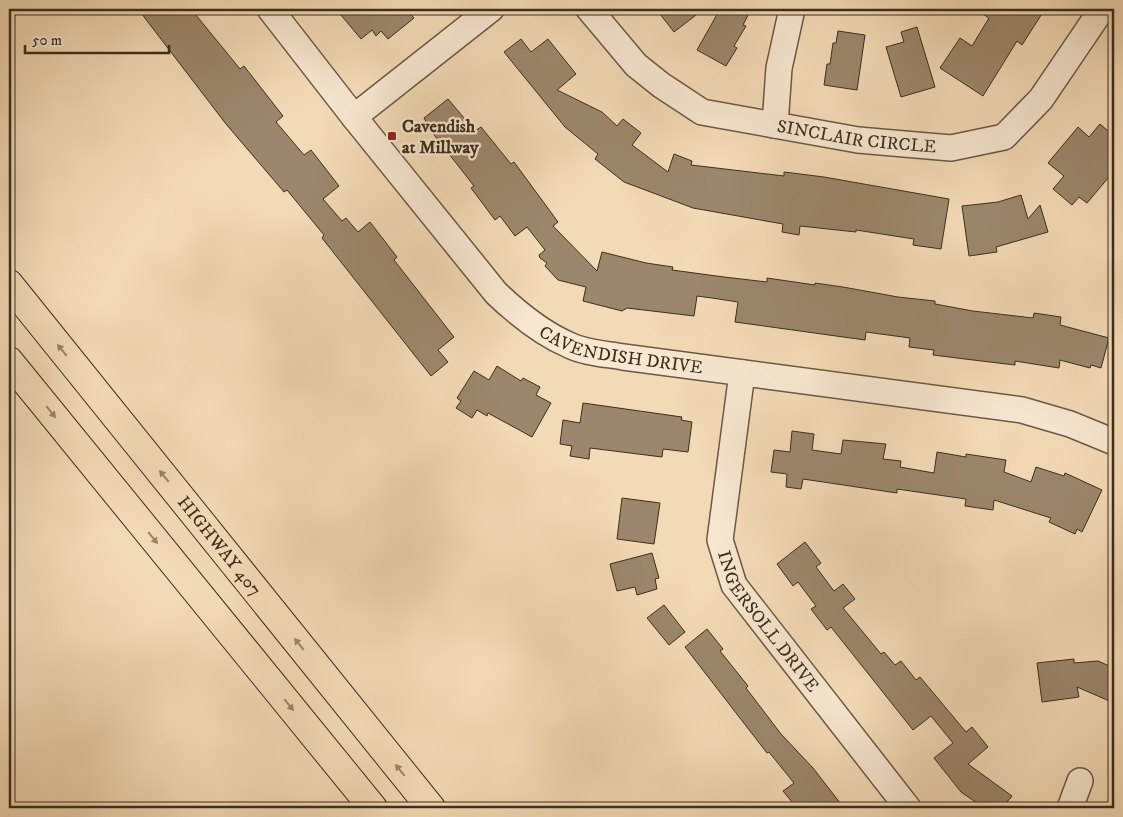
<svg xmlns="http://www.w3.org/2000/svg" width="1123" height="817" font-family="'IM FELL DW Pica',serif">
	<rect width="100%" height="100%" fill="#f3dab6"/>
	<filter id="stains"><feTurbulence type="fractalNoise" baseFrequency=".004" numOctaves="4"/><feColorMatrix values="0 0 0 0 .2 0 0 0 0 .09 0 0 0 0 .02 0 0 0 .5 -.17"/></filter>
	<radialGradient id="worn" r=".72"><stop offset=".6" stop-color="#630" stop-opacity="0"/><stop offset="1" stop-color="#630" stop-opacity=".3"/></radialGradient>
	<path fill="#9c876c" stroke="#3d2e1c" d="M138,9h53l49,60 4,-3 39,50 -7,6 28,33 7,-5 28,36 -16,13 19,22 4,-3 12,14 12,-10 27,35 -3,3 60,77 -16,13 10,12 -17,14 -109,-138 2,-3 -37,-45 -3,2 -58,-68z
		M336,9h70l8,9 -26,21 -7,-8 -5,5 -4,-6 -11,9z
		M656,9h48l-30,23z
		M720,9h17l11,6 -5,10 3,1 -12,20 3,2 -11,18 -29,-16z
		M975,9h70l-23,36 -5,-4 -34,55 -43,-28 20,-30 12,8 17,-28z
		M917,27l18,60 -34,10 -15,-50 18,-5 -3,-10z
		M838,31l27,4 -8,55 -33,-5 3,-21h3l3,-21h3z
		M521,39l10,13 17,-13 28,35 -19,16 45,22 15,14 6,-7 18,14 -9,12 36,27 6,-18 18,7 -1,4 93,11v-4l40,5 125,22 -8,50 -28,-4 1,-6 -58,-9v2l-56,-6 -1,9 -17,-3 1,-8 -90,-16 -69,-26 -29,-23 3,-5 -33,-27 -61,-75z
		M448,99l27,32 6,-4 30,37 3,-2 44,60 -5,4 44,45 5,-19 44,11 27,4 -1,3 52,7 43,5v-4l48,7v-2l28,4 55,10 37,4v3l38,7 60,7 1,-5 27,4 -1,8 49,13 -8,30 -10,-3 -1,3 -30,-8 -1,8 -44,-7v4l-50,-6 -32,-4 1,-5 -25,-3 1,-9 -44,-6 -1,8 -130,-18 3,-20 -26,-4 -15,-2 -3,20 -67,-8 -5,3 -39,-10 3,-14 -28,-7 -13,-14 2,-3 -7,-5 -1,-3 6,-5 -18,-23 -12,9 -15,-20 -5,4 -24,-32 3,-2 -43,-55 -7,-13z
		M1100,124l14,12v35l-27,32 -8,-6 -7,8 -19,-16 11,-13 -16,-13 30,-36 11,10z
		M1021,195l7,24 12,-14 8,27 -52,15 1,5 -28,4 -7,-50 36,-4z
		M497,366l24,15 2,-3 17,9 -4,8 15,8 -19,34 -44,-24 -1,3 -10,-6 -5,8 -16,-10 5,-7 -4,-3 17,-27 15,9z
		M583,403l99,14 -1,3 11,2 -4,30 -25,-3 -1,8 -72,-9 -1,11 -19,-3 2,-10 -12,-2 3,-24 17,3z
		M792,431l22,3 -2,16 29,4 2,-14 43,4 -3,15 18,2 -1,6 34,6 3,-21 29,5v-3l40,6 -2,12 27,10 5,-15 28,9 1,-3 37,17 -20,42 -5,-3 -2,5 -26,-12 2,-4 -57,-18 -1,10 -28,-4 1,-7 -69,-10v4l-94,-14 -2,10 -15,-2 1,-13 -16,-2 3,-22 16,2z
		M622,498l38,5 -6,41 -37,-5z
		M805,542l16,21 -5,4 18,24 9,-7 12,15 -12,9 38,46 3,-2 11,13 6,-4 15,19 4,-3 46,55 6,-5 16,20 -20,17 44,32 -10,12h-18l-23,-16 -27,-34 19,-15 -22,-27 -18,14 -82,-103 -4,3 -16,-21 5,-3 -18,-24 -5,4 -16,-22z
		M652,553l7,25 -4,1 2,10 -20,6 -2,-8 -18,4 -7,-27z
		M664,605l21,27 -16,13 -22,-27z
		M707,629l16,20 -3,2 28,35 -2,2 35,46 32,34 31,40h-47l-14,-17 11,-8 -25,-31 -2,1 -82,-106z
		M1074,659v4l24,-2 16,7v35l-37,-16 2,10 -37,5 -5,-39z"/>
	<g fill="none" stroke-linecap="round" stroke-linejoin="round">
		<g stroke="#6a5942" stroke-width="28">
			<g id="minor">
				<path id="s1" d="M270,9l84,108 142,176c22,21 45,40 73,52 16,8 37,9 54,12l399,53 48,14 44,18"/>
				<path id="s2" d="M589,9l47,56 25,20 41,27 156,28 93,8 53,-11 37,-38 61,-90"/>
				<path d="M354,117l137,-108"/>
				<path d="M775,125l4,-57 13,-59"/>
				<path id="s3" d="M742,373l-22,167 14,45 174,223"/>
				<path d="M1070,808l10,-27"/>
			</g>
		</g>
		<g stroke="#3d2e1c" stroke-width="30">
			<g id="highway">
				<path id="s4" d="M9,284l422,524"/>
				<path d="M9,361l364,447"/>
			</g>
		</g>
		<use href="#minor" stroke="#f7e7d0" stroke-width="25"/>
		<use href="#highway" stroke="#f3dab6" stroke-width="28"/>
	</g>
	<defs><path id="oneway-solid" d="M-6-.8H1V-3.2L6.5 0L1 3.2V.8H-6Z" transform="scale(1.25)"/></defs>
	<g fill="#988469">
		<use href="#oneway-solid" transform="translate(62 350) rotate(-129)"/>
		<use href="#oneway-solid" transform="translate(51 412) rotate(51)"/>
		<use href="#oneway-solid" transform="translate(164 476) rotate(-129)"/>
		<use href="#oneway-solid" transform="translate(153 538) rotate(51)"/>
		<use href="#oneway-solid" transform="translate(299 644) rotate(-129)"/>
		<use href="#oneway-solid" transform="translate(289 705) rotate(51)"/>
		<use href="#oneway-solid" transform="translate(400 770) rotate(-129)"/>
	</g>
	<rect fill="#8f2418" stroke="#f7e7d0" stroke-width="2" x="387" y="131" width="10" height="10" rx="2.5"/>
	<g text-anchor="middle" stroke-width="4.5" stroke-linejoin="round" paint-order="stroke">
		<g font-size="18" font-weight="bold" fill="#3d2e1c" stroke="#f7e7d0" text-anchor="start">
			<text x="402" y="132">Cavendish<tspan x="402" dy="21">at Millway</tspan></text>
		</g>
		<g font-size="18" fill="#3d2e1c" stroke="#f7e7d0">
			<text dy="6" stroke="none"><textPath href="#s2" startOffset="311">SINCLAIR CIRCLE</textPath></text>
			<text dy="6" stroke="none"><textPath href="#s1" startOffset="505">CAVENDISH DRIVE</textPath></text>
			<text dy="6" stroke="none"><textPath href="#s4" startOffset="336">HIGHWAY 407</textPath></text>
			<text dy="6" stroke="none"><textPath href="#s3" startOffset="264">INGERSOLL DRIVE</textPath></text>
		</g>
	</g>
	<rect width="1123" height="817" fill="none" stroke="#f3dab6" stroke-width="30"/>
	<rect x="10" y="10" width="1103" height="797" fill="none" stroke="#3d2e1c" stroke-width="2.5"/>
	<rect x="15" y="15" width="1093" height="787" fill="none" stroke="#3d2e1c"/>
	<path d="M25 45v8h144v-8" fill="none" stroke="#3d2e1c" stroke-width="2.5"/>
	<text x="32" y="45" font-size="15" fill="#3d2e1c" stroke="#f7e7d0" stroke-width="4" paint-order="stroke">50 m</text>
	<rect width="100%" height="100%" filter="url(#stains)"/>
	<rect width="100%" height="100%" fill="url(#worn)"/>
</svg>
